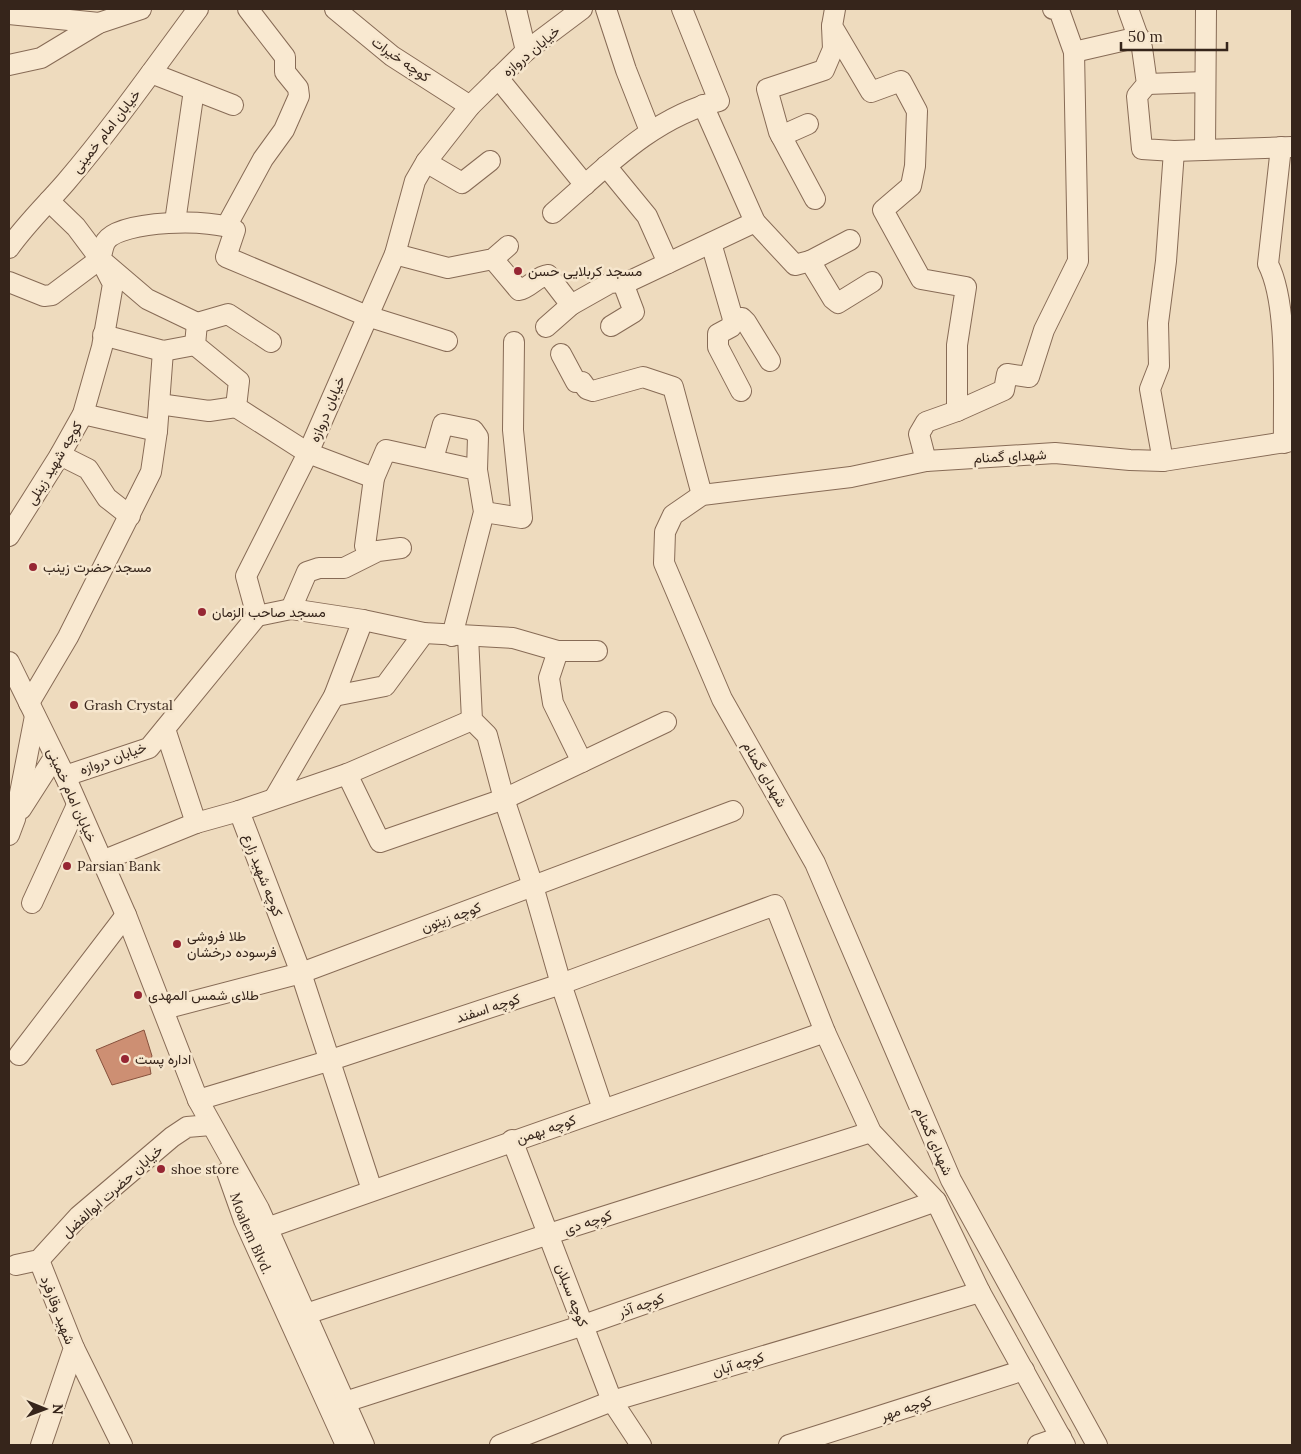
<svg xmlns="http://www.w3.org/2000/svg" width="1301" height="1454" font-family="Lora,Vazirmatn,serif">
	<rect width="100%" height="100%" fill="#eedbbe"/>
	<path fill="#cd8f73" stroke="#86513c" d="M144,1030l8,26 -3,6 2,12 -39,11 -16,-35z"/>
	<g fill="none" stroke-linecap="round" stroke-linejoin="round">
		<g stroke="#876b56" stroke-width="22">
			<g id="minor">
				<path d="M335,9l57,47 78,50"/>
				<path d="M516,9l10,42"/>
				<path d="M606,9l20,61 24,61"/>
				<path d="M835,9l-3,17 39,66 30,-11 16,30 -2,55 -4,20 -28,24 38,69 45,8 -9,58v66l-31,11 -7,12 7,27"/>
				<path d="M1128,9l14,39 5,36 -10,12 5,53 32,2 118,-4"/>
				<path d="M9,14l90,9"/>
				<path d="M1074,52l65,-15"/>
				<path d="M9,65l32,-7 58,-35 42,-14"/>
				<path d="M151,73l82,32"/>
				<path d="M498,78l87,107"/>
				<path d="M1147,84l58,-2"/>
				<path d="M703,105l52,117 40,43 15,-4 23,38 5,4 34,-21"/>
				<path d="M781,136l27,-12"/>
				<path d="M1281,147l-13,117c21,41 15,131 16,179"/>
				<path d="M1205,150l1,-141"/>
				<path d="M426,162l36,21 28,-22"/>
				<path d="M606,166l41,50 21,47"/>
				<path d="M815,199l-36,-67 -12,-43 57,-19 9,-21 -1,-23"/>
				<path d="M553,213c50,-43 99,-96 166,-112l-37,-92"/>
				<path d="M175,222l19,-132"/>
				<path d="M227,225l36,-66 21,-29 15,-34 -1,-8 -13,-16v-15l-37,-48"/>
				<path d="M711,243l22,76 -2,8 -13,7v13l23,44"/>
				<path d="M9,248c17,-24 38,-44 57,-66 47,-55 89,-115 132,-173"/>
				<path d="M395,254l53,14 45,-9 15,-13"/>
				<path d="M100,259c2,-5 3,-14 6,-18 14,-21 109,-23 129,-11l-9,27 141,59 80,25"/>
				<path d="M493,259l26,31c11,-2 18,-14 29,-15l23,30"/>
				<path d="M810,261l40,-21"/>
				<path d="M106,264l41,35 50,24 -2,22 44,36 -3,26 72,46 66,25"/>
				<path d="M9,282l35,14 8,-1 48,-36"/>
				<path d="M733,319l9,-1 4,4 24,39"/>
				<path d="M197,323l31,-9 43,28"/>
				<path d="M611,326l23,-14 -11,-29"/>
				<path d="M546,327l25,-22 39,-22 20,-2 125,-59"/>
				<path d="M103,335l60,16 32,-6"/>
				<path d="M561,354l15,28h6l5,7 6,2 50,-14 30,10 29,108"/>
				<path d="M159,404l50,7 27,-4"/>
				<path d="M957,411l47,-21 3,-16 22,3 15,-47 34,-69 -4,-209 -15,-42 -6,-1"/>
				<path d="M83,414l74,17"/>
				<path d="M60,455l28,14 19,29 23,18"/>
				<path d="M433,459l10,-35 30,6 5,7 -1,33"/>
				<path d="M1163,461l-13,-72 9,-23 -1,-43 8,-62 8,-110"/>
				<path d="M484,512l38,6 -9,-88 1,-88"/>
				<path d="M9,536l51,-81 23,-41 19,-67 11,-63 -13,-25 -24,-32 -27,-26"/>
				<path d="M369,554l-4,-8 9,-68 12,-28 91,20 7,42 -32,124"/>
				<path d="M291,609l16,-37 12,-4h25l34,-17 23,-3"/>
				<path d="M257,616l34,-7 72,11 61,13 89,5 45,13h39"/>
				<path d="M468,636l4,84 15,15 17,64 29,87 28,98 42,125"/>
				<path d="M558,651l-9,27 4,25 29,59"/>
				<path d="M9,662l56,114 61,139 72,185 61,109 105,236"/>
				<path d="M334,696l51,-10 39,-53"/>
				<path d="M29,703l39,-66 83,-165 6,-41 6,-80"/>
				<path d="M165,729l31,94"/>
				<path d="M347,774l33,68 124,-43 162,-77"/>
				<path d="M65,776l84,-28 108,-132 -11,-40 62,-123 87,-199 20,-73 11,-19 44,-56 56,-55 56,-42"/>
				<path d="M275,797l59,-101 29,-76"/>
				<path d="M21,809l34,-53"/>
				<path d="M239,811l108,-37 125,-54"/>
				<path d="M9,835l6,-16 20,-103"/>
				<path d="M102,861l94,-38 43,-12 62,162 71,217"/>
				<path d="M32,903l45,-98"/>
				<path d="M164,1009l137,-36 432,-162"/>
				<path d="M19,1055l107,-140"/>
				<path d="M198,1100l130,-39 233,-77 214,-79 50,127 46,100 65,69 44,91 85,153"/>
				<path d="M512,1140l100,261 29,44"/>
				<path id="s1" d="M227,1172l17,48 102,225"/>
				<path d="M267,1228l558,-196"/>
				<path d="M39,1260l35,88 -33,97"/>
				<path d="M16,1265l23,-5 40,-44 93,-79 15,-10 24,-2"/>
				<path d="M306,1314l243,-80 322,-102"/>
				<path d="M74,1348l48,97"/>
				<path d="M345,1402l239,-77 352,-124"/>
				<path d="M500,1445l112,-44 368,-109"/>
				<path d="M789,1445l235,-75"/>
				<path d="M1038,1445l23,-8"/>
				<path d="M1097,1445l-146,-265 -136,-317 -93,-164 -58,-136 1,-31 8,-17 29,-20 149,-18 75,-16 129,-8 75,7 33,1 129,-20"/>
			</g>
		</g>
		<use href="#minor" stroke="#f9e9d1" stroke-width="20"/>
	</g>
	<g fill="#962633" stroke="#f6e6cd" stroke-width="2">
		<circle cx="518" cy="271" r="5"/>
		<circle cx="33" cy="567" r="5"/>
		<circle cx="202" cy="612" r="5"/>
		<circle cx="74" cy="705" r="5"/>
		<circle cx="67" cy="866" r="5"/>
		<circle cx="177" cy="944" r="5"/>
		<circle cx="138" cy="995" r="5"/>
		<circle cx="125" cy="1059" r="5"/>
		<circle cx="161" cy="1169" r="5"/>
	</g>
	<g text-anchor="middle" stroke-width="5" stroke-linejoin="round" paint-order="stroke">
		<g font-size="14" fill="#36251b" stroke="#f6e6cd">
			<text transform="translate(531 51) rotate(-40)" y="5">خیابان دروازه</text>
			<text transform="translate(401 59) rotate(35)" y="5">کوچه خیرات</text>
			<text transform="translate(106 131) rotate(-52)" y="5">خیابان امام خمینی</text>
			<text transform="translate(327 409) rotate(-67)" y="5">خیابان دروازه</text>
			<text transform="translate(1010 456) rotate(-3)" y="5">شهدای گمنام</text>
			<text transform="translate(54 463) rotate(-59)" y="5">کوچه شهید زینلی</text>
			<text transform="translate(113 758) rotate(-20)" y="5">خیابان دروازه</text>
			<text transform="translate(765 774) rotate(60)" y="5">شهدای گمنام</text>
			<text transform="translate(72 795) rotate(66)" y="5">خیابان امام خمینی</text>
			<text transform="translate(263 875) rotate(69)" y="5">کوچه شهید زارع</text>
			<text transform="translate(451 917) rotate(-20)" y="5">کوچه زیتون</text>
			<text transform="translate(488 1008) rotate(-18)" y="5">کوچه اسفند</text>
			<text transform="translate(546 1129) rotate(-19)" y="5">کوچه بهمن</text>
			<text transform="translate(934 1141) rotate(66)" y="5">شهدای گمنام</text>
			<text transform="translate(112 1191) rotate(-42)" y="5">خیابان حضرت ابوالفضل</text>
			<text transform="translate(588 1222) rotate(-18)" y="5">کوچه دی</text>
			<text dy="5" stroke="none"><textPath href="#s1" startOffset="66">Moalem Blvd.</textPath></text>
			<text transform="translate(572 1295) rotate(69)" y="5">کوچه سبلان</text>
			<text transform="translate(641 1305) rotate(-19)" y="5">کوچه آذر</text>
			<text transform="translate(58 1310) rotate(69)" y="5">شهید وقارفرد</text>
			<text transform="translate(738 1364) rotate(-17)" y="5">کوچه آبان</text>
			<text transform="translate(906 1408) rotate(-18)" y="5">کوچه مهر</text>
		</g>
		<g font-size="14" fill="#36251b" stroke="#f6e6cd" text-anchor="start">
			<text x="528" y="276">مسجد کربلایی حسن</text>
			<text x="43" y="572">مسجد حضرت زینب</text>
			<text x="212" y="617">مسجد صاحب الزمان</text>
			<text x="84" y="710">Grash Crystal</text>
			<text x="77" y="871">Parsian Bank</text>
			<text x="187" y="941">طلا فروشی<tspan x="187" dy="16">فرسوده درخشان</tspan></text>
			<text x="148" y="1000">طلای شمس المهدی</text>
			<text x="135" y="1064">اداره پست</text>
			<text x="171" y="1174">shoe store</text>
		</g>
	</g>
	<rect width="1301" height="1454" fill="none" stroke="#36251b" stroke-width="20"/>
	<g transform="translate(45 1409) rotate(91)" stroke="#f6e6cd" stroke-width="4" paint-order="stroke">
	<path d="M0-4L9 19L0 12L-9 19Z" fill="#36251b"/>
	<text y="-8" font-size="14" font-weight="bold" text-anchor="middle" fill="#36251b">N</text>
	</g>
	<path d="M1121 42v8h106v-8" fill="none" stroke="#36251b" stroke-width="2.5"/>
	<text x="1128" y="42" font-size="15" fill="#36251b" stroke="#f6e6cd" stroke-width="4" paint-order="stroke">50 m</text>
</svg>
